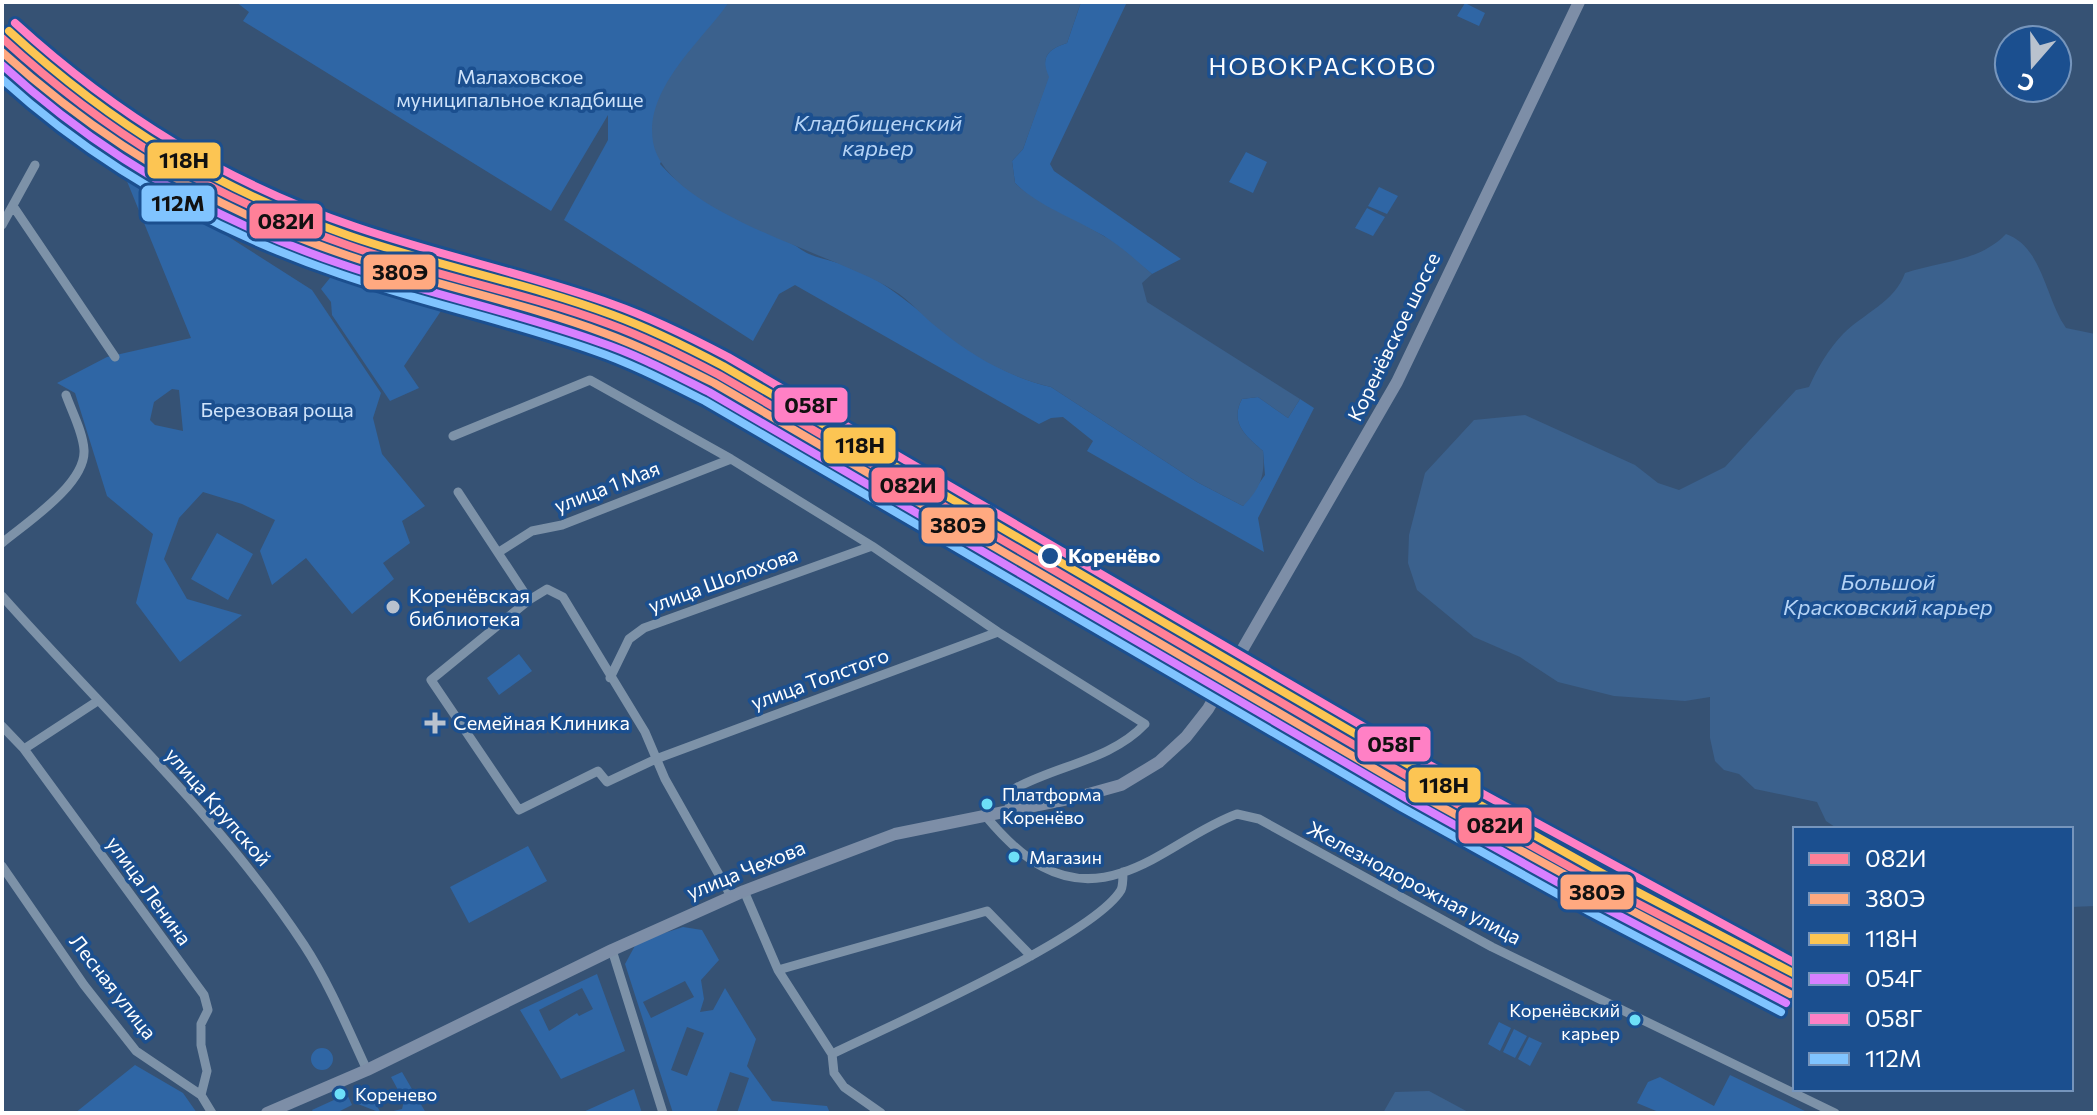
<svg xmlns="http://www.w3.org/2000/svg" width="2097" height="1115" font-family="Commissioner,sans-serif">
	<rect width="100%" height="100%" fill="#365274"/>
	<path fill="#2f66a5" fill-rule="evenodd" d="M236,2h493l-69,162c35,39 82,55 128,78 8,3 14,9 21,12 17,7 36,9 52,17 68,37 110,98 190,116l146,95 46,24 22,-31 -2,-24c-17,-15 -34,-28 -21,-52l16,-2 30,21 12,-19 14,9 -56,110 6,34 -177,-101 6,-10 -30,-24 -12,1 -12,6 -244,-139 -16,9 -26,47 -189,-121 44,-80v-25l-57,96 -308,-190 6,-9z
		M1081,2h46l-77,162 4,7 127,88 -29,15 -48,-38 -70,-35 -19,-18 -3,-22 11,-12 25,-71c-8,-21 0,-29 19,-35z
		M1465,3l20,10 -6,13 -22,-10z
		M1246,152l21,10 -14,31 -24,-11z
		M122,169l190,121 69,103 -8,25 9,36 43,52 -23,15 8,22 -27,20 11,16 -42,35 -46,-56 -34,27 -12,-34 15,-31 -33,-16 -39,-12 -24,26 -15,41 23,40 55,16 -62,47 -44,-59 17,-69 -46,-38 -32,-103 -18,-10 50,-26 84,-19zM172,389l7,1 4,41 -28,-6 -5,-5 4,-18z
		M1379,187l19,9 -11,18 -19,-8z
		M1367,208l18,9 -12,19 -18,-8z
		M338,268l74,22 33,15 -41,61 15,22 -29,13 -58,-86 -1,-13 -10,-13z
		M217,533l36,21 -25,46 -37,-21z
		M519,654l13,17 -33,24 -12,-17z
		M528,846l19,35 -78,42 -19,-36z
		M683,927l19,3 17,30 -18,20 3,19 -4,13 13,-2 12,-22 31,51 -9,27 25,35 55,5 3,7h-93l12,-35 -19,-6 -14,41h-43l-48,-149 12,-22zM685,981l9,16 -43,21 -8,-16zM687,1027l17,6 -17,43 -16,-6z
		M597,974l28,77 -64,28 -41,-69zM582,988l11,21 -14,7 -2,-3 -28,18 -10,-21z
		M1499,1022l12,6 -11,23 -12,-7z
		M1514,1029l13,7 -12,22 -12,-6z
		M1529,1037l13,6 -12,23 -12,-7z
		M311 1059a11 11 0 1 1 22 0a11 11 0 1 1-22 0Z
		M135,1065l48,28 14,20h-122z
		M402,1072l24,41h-41l17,-4 2,-8 -13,-24z
		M1730,1075l79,38h-148l-24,-10 11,-21 12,-5 54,29z
		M365,1086l16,27 -23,-9 -5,-12z
		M634,1089l8,24h-61z
		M347,1094l5,11 -16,8h-22l-2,-3z"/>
	<path fill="#3b618d" d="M729,2h352l-14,41c-19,6 -27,14 -18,34l-26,72 -11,12 3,22c25,24 57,34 87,52 18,10 34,25 50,39l-10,9 5,19 153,97 -12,19 -30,-21 -16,2c-13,24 4,37 21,52 2,24 -2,37 -20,55l-46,-24 -146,-95c-41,-9 -79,-31 -112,-58 -16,-12 -28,-28 -46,-39 -56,-36 -228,-77 -240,-148 -9,-54 50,-102 76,-140z
		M2006,234c37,13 39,64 60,94l29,6v572l-24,1v-78h-233l-12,-8 -9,-19 -62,-13 -16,-15 -15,-4 -9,-9 -5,-23v-41l-25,4 -71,-5 -56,-14 -38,-25 -46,-20 -57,-47 -9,-27 1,-28 16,-62 49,-53 51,-5 110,50 23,18 21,7 46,-23 71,-77 13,-3c9,-20 19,-37 34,-53 21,-21 52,-32 62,-61 36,-12 74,-11 101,-39z
		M1429,1091l41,22h-87l12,-21z"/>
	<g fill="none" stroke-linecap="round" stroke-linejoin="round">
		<path stroke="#7d92a8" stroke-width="9" d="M13,206l102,151
			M2,225l33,-60
			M453,436l137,-56 141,79 141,87 126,86 147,92c-34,36 -87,41 -129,64l-8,22
			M458,492l71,108
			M2,543c24,-20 84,-59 82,-93 -1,-18 -12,-38 -18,-55
			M499,552l33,-21 30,-6 169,-66
			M2,596c102,115 217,220 302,349 25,38 44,84 63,125
			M610,678l19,-39 15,-11 228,-82
			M2,726l22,23 180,246 4,15 -7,14v21l6,26 -6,24
			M24,749l72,-47
			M984,814c35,43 77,79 137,59 41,-13 75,-44 116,-59l22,5 233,128 343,166
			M2,866l82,119 52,66 65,44 11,18
			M744,891l34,79 54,84 2,19 10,14 37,26
			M731,896l-66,-117 -20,-47 -82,-135 -16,-8 -18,11 -98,80 88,130 79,-39 9,11 49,-23 342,-127
			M612,950l51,163
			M778,970l209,-59 44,45
			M832,1054c57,-28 261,-117 289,-164 2,-4 2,-12 2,-18"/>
		<path stroke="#7d8ea7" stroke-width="12" d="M267,1113l100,-43 245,-120 132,-59 151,-57 183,-37 43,-12 38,-23 27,-25 22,-28 189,-327 182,-380"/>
		<g stroke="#1b4f8f" stroke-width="14">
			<path id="rail-1" d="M2,38c105,96 211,160 345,207 86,31 176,47 262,79 38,14 74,32 110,51l697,406 188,105 191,99"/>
		</g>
		<g stroke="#1b4f8f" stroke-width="14">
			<path id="rail-2" d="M2,52c102,92 216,160 347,204 84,29 172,46 255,77 38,14 74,32 110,50l697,407 189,104 190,100"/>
		</g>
		<g stroke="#1b4f8f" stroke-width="14">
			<path id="rail-3" d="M9,31c104,95 208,158 341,205 87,30 177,47 263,79 38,14 74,32 110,51l698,406 188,105 186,97"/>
		</g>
		<g stroke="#1b4f8f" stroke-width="14">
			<path id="rail-4" d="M2,65c100,91 214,157 342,200 84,29 172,47 255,77 39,13 74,32 110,50l697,406 189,105 191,100"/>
		</g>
		<g stroke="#1b4f8f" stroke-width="14">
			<path id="rail-5" d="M15,23c102,93 212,160 341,204 85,29 172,47 256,77 40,14 78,33 116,53l698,406 369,200"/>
		</g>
		<g stroke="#1b4f8f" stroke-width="14">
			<path id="rail-6" d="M2,79c98,89 212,152 338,195 84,29 171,47 255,77 38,13 74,32 110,50l696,406 189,105 191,100"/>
		</g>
		<use href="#rail-1" stroke="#ff8098" stroke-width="8"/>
		<use href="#rail-2" stroke="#ffa980" stroke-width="8"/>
		<use href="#rail-3" stroke="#fcc553" stroke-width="8"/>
		<use href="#rail-4" stroke="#d880ff" stroke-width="8"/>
		<use href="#rail-5" stroke="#ff80c5" stroke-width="8"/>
		<use href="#rail-6" stroke="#80c4ff" stroke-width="8"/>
	</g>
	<circle fill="#1b4f8f" stroke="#fff" stroke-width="4" cx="1050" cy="556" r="10"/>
	<g fill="#b9c2ce" stroke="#1b4f8f" stroke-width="3">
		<circle cx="393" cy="607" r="8"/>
		<path d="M431 711h8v8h8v8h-8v8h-8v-8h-8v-8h8z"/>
	</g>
	<g fill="#6ddff8" stroke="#1b4f8f" stroke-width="3">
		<circle cx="987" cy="804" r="7"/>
		<circle cx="1014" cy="857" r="7"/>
		<circle cx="1635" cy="1020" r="7"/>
		<circle cx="340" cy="1094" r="7"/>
	</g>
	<g text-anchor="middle" stroke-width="7" stroke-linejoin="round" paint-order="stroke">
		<g font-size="18" fill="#fff" stroke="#1b4f8f" text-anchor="start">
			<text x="1002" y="801">Платформа<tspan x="1002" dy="23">Коренёво</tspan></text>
			<text x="1029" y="864">Магазин</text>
			<text x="1620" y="1017" text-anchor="end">Коренёвский<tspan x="1620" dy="23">карьер</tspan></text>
			<text x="355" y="1101">Коренево</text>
		</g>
		<g font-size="20" fill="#cfe3fa" stroke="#1b4f8f">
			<text x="520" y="84">Малаховское<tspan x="520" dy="23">муниципальное кладбище</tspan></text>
			<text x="277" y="417">Березовая роща</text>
		</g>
		<g font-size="20" fill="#fff" stroke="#1b4f8f">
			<text transform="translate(1394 337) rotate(-64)" y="7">Коренёвское шоссе</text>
			<text transform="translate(607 487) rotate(-21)" y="7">улица 1 Мая</text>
			<text transform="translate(723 580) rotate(-20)" y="7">улица Шолохова</text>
			<text transform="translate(820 679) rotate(-20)" y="7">улица Толстого</text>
			<text transform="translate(218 807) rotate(49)" y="7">улица Крупской</text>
			<text transform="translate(746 870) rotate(-22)" y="7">улица Чехова</text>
			<text transform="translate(1414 883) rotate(28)" y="7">Железнодорожная улица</text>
			<text transform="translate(149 891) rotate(54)" y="7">улица Ленина</text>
			<text transform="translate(113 987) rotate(52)" y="7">Лесная улица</text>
		</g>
		<g font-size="20" font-weight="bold" fill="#fff" stroke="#1b4f8f" text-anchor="start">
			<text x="1068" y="563">Коренёво</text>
		</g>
		<g font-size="20" fill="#fff" stroke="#1b4f8f" text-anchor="start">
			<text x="409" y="603">Коренёвская<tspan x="409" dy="23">библиотека</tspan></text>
			<text x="453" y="730">Семейная Клиника</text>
		</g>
		<g font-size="22" font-style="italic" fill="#b5d3f5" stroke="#1b4f8f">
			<text x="878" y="131">Кладбищенский<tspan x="878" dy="25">карьер</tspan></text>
			<text x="1888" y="590">Большой<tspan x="1888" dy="25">Красковский карьер</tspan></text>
		</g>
		<g font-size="24" letter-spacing="2" fill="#fff" stroke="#1b4f8f">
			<text x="1323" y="75">НОВОКРАСКОВО</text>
		</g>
	</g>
	<g stroke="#1b4f8f" stroke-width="3">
		<rect x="146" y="141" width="76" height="39" rx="8" fill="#fcc553"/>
		<rect x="140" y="184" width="76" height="39" rx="8" fill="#80c4ff"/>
		<rect x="248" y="202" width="76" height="38" rx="8" fill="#ff8098"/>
		<rect x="362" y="253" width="75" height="38" rx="8" fill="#ffa980"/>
		<rect x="773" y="386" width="76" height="38" rx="8" fill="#ff80c5"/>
		<rect x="822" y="426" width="75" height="39" rx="8" fill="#fcc553"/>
		<rect x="870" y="466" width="76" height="38" rx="8" fill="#ff8098"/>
		<rect x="920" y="506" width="76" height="39" rx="8" fill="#ffa980"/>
		<rect x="1356" y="725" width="76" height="38" rx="8" fill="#ff80c5"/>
		<rect x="1407" y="766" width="75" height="38" rx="8" fill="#fcc553"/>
		<rect x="1457" y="806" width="76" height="39" rx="8" fill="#ff8098"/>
		<rect x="1559" y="873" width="76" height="38" rx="8" fill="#ffa980"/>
	</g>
	<g font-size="22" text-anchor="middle" font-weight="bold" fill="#111">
		<text x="184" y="168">118Н</text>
		<text x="178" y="211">112М</text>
		<text x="286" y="229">082И</text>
		<text x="400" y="280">380Э</text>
		<text x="811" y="413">058Г</text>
		<text x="860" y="453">118Н</text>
		<text x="908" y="493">082И</text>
		<text x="958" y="533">380Э</text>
		<text x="1394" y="752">058Г</text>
		<text x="1444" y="793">118Н</text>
		<text x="1495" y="833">082И</text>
		<text x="1597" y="900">380Э</text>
	</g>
	<rect width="2097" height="1115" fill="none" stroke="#ffffff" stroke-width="8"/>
	<rect x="1793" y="827" width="280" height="264" fill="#1b4f8f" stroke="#7695bc" stroke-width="2"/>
	<rect x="1809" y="853" width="40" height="12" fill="#ff8098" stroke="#7695bc" stroke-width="2"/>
	<text x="1865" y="867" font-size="24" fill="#ffffff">082И</text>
	<rect x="1809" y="893" width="40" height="12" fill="#ffa980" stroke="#7695bc" stroke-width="2"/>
	<text x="1865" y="907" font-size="24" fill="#ffffff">380Э</text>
	<rect x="1809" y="933" width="40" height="12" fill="#fcc553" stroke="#7695bc" stroke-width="2"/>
	<text x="1865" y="947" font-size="24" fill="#ffffff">118Н</text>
	<rect x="1809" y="973" width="40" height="12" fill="#d880ff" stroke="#7695bc" stroke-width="2"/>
	<text x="1865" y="987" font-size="24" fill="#ffffff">054Г</text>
	<rect x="1809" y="1013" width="40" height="12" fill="#ff80c5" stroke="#7695bc" stroke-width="2"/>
	<text x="1865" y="1027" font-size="24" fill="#ffffff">058Г</text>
	<rect x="1809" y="1053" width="40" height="12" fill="#80c4ff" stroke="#7695bc" stroke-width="2"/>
	<text x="1865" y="1067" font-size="24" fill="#ffffff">112М</text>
	<g transform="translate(2033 64) rotate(200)"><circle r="38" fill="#1b4f8f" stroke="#7695bc" stroke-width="2"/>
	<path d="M0-6L14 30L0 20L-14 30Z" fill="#b9c2ce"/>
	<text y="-12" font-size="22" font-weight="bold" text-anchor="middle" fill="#ffffff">С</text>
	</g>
</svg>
